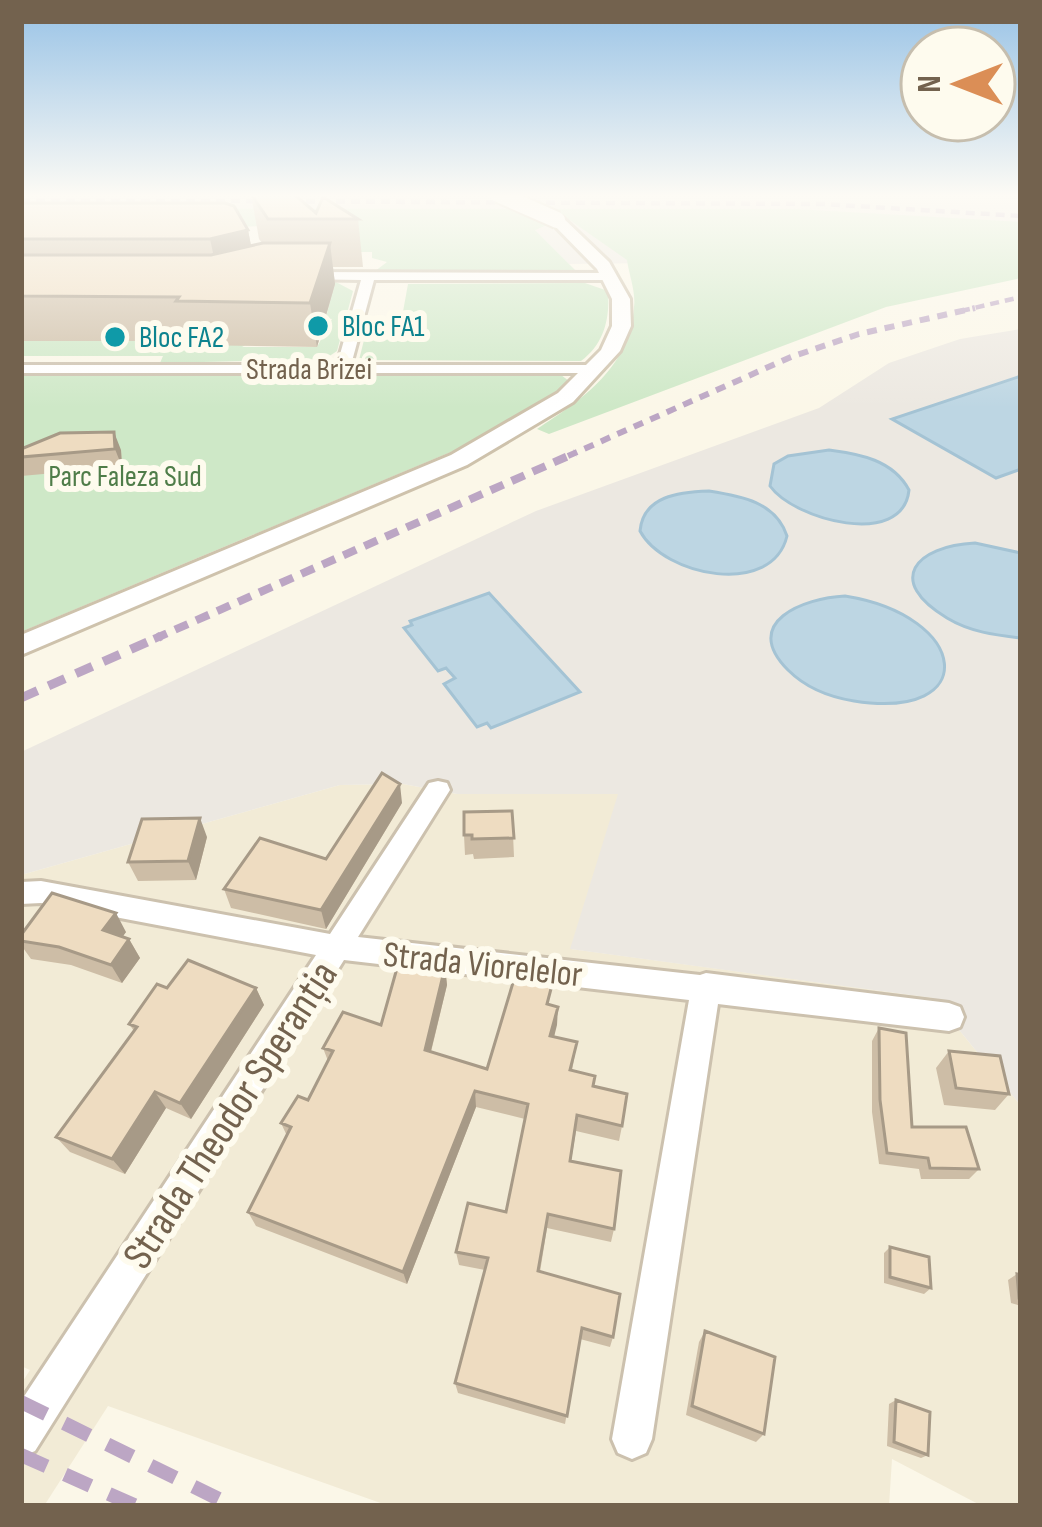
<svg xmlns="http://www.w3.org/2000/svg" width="1042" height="1527" font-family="'Sofia Sans Condensed',sans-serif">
	<rect width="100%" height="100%" fill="#fbf7e8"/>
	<path fill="#f2ebd6" d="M403,784l54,10h162l-48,155 362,49 88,108v400h-39l-90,-47 -3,47h-500l-281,-100 -64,100h-23v-122l9,-14 -9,-4v-491l319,-90z"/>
	<path fill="#ece8e1" d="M21,194h1000v65l-452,5 -35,-35 16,-6 -25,-14 -504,-1z
		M1021,329v777l-88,-108 -363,-49 48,-155h-161l-54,-10 -63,1 -319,90v-123l515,-241 283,-103 70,-45 71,-24z"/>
	<path fill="#cee8c7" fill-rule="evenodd" d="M21,208l504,1 27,14 -17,7 43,43 -208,2 17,-13 -15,-4v-6h-44l8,-29 -100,4z
		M554,209h242l225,13v56l-135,29 -337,127 -12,-5c46,-30 93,-62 97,-122 2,-15 -5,-32 -7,-47z
		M332,280l21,11 -16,60 -12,8 -165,4 3,-7h-142v-17zM331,296l-5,22 6,1 -15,28h-75z
		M585,283l23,8c2,28 -4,53 -27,70l-222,-1 5,-20 34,-1 10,-55z
		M21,374l540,1 8,6 -16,18 -40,27 -492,206z"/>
	<path fill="#bdd6e3" stroke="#a4c3d4" stroke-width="3" d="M1021,376v93l-25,9 -104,-59z
		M829,450c31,4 64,10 80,40 -6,59 -115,30 -139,-4l4,-22 14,-8z
		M709,491c32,5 67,11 78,45 -15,62 -123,40 -147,-5 3,-35 39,-39 69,-40z
		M975,543l46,10v85c-26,-3 -51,-6 -74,-20 -62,-37 -32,-72 28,-75z
		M489,593l91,99 -89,36 -4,-5 -10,4 -33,-43 11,-6 -9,-10 -8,3 -34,-43 8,-3 -2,-4z
		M845,596c125,20 137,125 9,105 -25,-4 -48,-13 -66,-31 -48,-48 16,-72 57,-74z"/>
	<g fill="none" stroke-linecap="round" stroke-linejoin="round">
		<g stroke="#ccc1ae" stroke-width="6">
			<path id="street" d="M303,272l312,1 -4,7h-237l-23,85h245l7,4 -7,4h-575v-8h316l24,-85 -62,-1z
				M438,781l9,2 3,7 -92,147 342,38 6,-2 243,30 11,4 4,10 -4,10 -11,4 -231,-27 -66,435 -6,14 -14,6 -14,-6 -6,-14 77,-439 -345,-40 -309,491 -14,6v-56l295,-446 -275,-52 -20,1v-22l20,-1 289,53 99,-151z"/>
		</g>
		<g stroke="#cec2ac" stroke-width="6">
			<path id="secondary" d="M552,217h10l47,45 21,37 1,27 -11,25 -47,51 -106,63 -446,190v-20l430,-180 107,-62 43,-43 11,-24v-27l-15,-30 -45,-46z"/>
		</g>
		<use href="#street" fill="#fff" fill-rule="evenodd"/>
		<use href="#secondary" fill="#fff" fill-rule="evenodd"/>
		<path stroke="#bca6c4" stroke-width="4.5" stroke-dasharray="9 6" stroke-linecap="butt" d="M21,200l802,4 198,12
			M961,311l60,-14"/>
		<path stroke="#bca6c4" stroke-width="6" stroke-dasharray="10 8" stroke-linecap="butt" d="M568,456l223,-99 68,-23 116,-26"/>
		<path stroke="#bca6c4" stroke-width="8" stroke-dasharray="14 9" stroke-linecap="butt" d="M154,639l421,-186"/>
		<path stroke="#bca6c4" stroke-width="9" stroke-dasharray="18 12" stroke-linecap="butt" d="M21,698l140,-62"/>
		<path stroke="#bca6c4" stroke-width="14" stroke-dasharray="28 20" stroke-linecap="butt" d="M21,1402l212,104
			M21,1455l115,51"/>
		<g stroke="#cec2ac" stroke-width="20" stroke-linecap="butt">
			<path id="secondary-bridge" d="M498,194l59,26"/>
		</g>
		<use href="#secondary-bridge" stroke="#fff" stroke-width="16"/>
	</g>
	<path fill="#cdbda6" d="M251,194l65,19 42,6 5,48h-30l2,17 -18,63 -129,-2 -1,-4h-166v-138l227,27 3,16 11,-3 -3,-4z
		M60,433l61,17 1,17 -101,9v-27z
		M402,803l-76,126 -95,-21 -7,-19 102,-30z
		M512,811l2,46 -40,2 -1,-5 -8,1 -1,-20z
		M207,837l-11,43 -58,1 -10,-19z
		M126,932l-4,5 7,2 11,19 -18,25 -51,-18 -40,-6 -10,-14v-10z
		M445,967l2,18 -16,67 56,17 63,-64 8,2 -4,30 23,5 -5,29 21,15 29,40 -3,15 -43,-10 -5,30 43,68 -3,13 -64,-14 -7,44 73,65 -3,10 -30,-8 -15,85 -107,-31 -3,-10 30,-113 -26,-5 -3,-13 50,-40 19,-93 -49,-12 -69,177 -151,-58 -8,-14 39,-76 -6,-13 27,-23 20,-39 -5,-13 58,-23z
		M167,988h89l8,17 -73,114 -25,-11 -41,66 -55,-22 -14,-15 78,-106 -5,-7z
		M879,1028l33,99 67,42 -10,10h-48l-2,-10 -40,-5 -7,-52v-71z
		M949,1051l60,43 -14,16 -51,-5 -8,-37z
		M890,1247l41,41 -7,6 -40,-11v-30z
		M1017,1274l4,1v31l-10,-3 -3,-23z
		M705,1331l59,103 -8,8 -70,-27 13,-73z
		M896,1400l32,55 -7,3 -34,-12 2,-42z"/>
	<path fill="#a79a87" d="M248,230l8,41 -37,9 -9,-41z
		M330,243l5,41 -18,63 -7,-44z
		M114,432l7,18 1,17 -7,-18z
		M400,784l2,19 -76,126 -5,-19z
		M200,818l7,19 -11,43 -8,-19z
		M116,913l10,19 -12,17 -11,-19z
		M129,939l11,19 -18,25 -11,-18z
		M445,967l2,18 -20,82 -2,-17z
		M256,988l8,17 -73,114 -11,-16z
		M558,1007l-1,18 -7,28v-17z
		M475,1091l1,16 -69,177 -4,-12z
		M155,1092l11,16 -41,66 -13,-15z"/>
	<path fill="#eedcc1" stroke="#a79a87" stroke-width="3" d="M251,194h43l22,19 7,-16 35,22h-90z
		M21,203h204l9,3 14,24 -38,9h-189z
		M263,243h67l-20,60 -134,-2 3,-4 -158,-1v-41h190z
		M114,432l1,17 -94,8v-8l39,-16z
		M382,773l18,11 -79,126 -97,-21 36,-51 66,21z
		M512,811l2,27 -42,1v-4h-8v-23z
		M200,818l-12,43 -60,1 14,-43z
		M52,893l64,20 -13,17 26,9 -18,26 -52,-18 -38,-6v-6z
		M188,960l68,28 -76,115 -25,-11 -43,67 -56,-22 81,-110 -8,-3 28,-40 10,4z
		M399,961l46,6 -20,83 62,19 28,-93 37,9 -5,19 11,3 -8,29 27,6 -7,28 25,6 -2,10 34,8 -5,32 -45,-11 -7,46 51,10 -7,58 -66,-15 -10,57 82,23 -7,43 -31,-9 -15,88 -112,-33 33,-125 -32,-6 12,-49 38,9 22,-108 -53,-13 -72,181 -155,-60 43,-85 -10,-4 17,-27 10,4 25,-49 -10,-3 20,-36 38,13z
		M879,1028l27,5 6,94h54l13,42 -49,-1 -2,-10 -41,-5 -7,-53z
		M949,1051l51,5 9,38 -53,-6z
		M890,1247l39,10 2,31 -41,-11z
		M1017,1274l4,1v23h-2z
		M705,1331l70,26 -11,77 -72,-28z
		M896,1400l34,12 -2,43 -34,-13z"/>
	<linearGradient id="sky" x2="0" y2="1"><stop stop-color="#97c2e6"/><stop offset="0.48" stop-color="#fdfbf5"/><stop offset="1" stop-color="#fdfbf5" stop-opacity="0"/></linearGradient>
	<rect width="1042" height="408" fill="url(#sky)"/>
	<g fill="#0f9aa8" stroke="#fefbee" stroke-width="4.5">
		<circle cx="318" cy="326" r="12"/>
		<circle cx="115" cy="337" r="12"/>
	</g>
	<g text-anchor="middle" stroke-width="12" stroke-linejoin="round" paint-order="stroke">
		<g font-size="30" fill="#0d838f" stroke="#fefbee" text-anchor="start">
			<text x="342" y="336">Bloc FA1</text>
			<text x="139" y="347">Bloc FA2</text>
		</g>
		<g font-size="30" fill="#73624e" stroke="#fefbee">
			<text x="309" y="379">Strada Brizei</text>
		</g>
		<g font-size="30" fill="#4f7d49" stroke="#fefbee">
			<text x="125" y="486">Parc Faleza Sud</text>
		</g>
		<g font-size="36" fill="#73624e" stroke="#fefbee">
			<text transform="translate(483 963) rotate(6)" y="13">Strada Viorelelor</text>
		</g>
		<g font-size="42" fill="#73624e" stroke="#fefbee">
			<text transform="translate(229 1114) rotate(-57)" y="15">Strada Theodor Speranția</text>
		</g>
	</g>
	<rect width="1042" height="1527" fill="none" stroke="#73624e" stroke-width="48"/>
	<g transform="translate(958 84) rotate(270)"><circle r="57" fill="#fefbee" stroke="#c6beae" stroke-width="3"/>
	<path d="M0-9L21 45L0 30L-21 45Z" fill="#db8e56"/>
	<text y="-18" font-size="33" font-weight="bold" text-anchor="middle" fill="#73624e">N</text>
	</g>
</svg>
